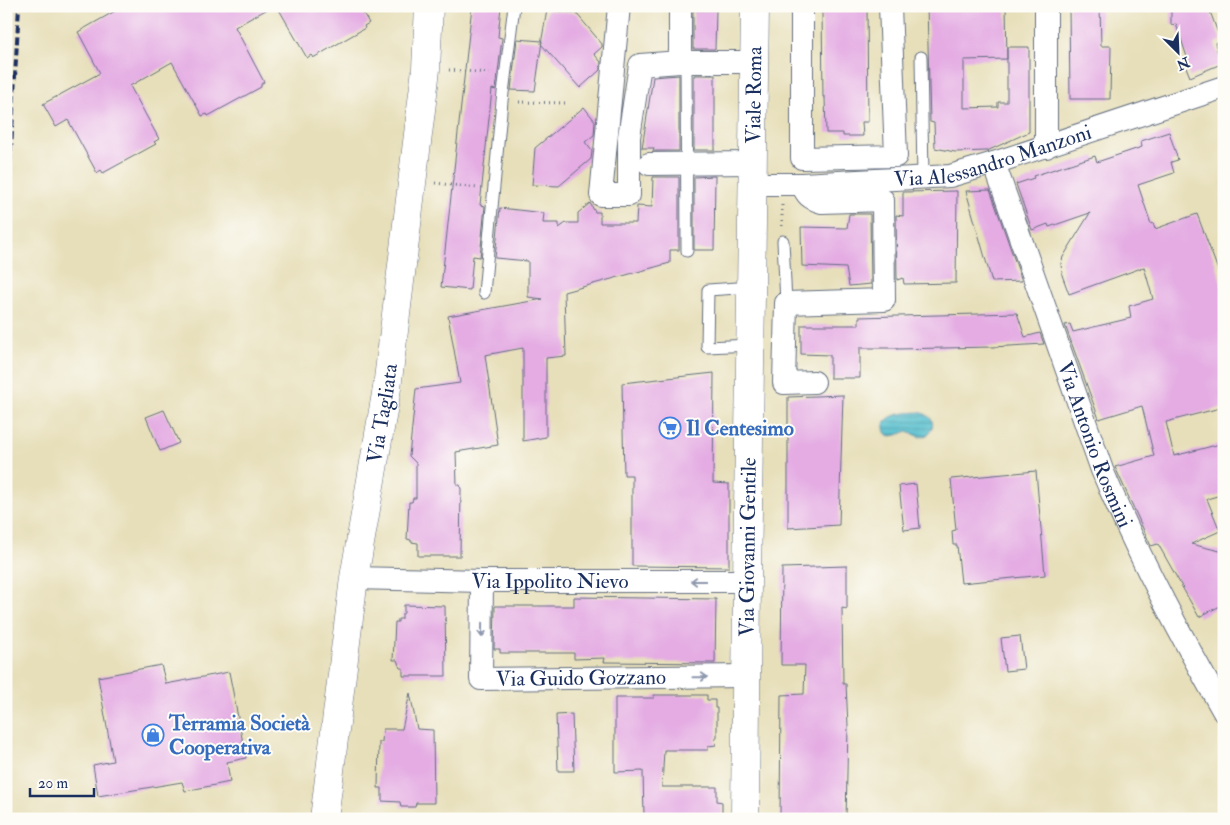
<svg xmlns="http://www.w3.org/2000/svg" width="1230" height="825" font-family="'IM FELL Double Pica',serif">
	<defs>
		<pattern id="water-rules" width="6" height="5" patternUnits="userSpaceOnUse" patternTransform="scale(1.25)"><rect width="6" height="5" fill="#51bdcc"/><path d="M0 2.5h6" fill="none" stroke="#429aa9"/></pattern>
	</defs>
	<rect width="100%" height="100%" fill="#fdfcf7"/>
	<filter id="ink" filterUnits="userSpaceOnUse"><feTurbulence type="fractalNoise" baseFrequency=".02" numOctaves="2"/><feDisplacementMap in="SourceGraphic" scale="10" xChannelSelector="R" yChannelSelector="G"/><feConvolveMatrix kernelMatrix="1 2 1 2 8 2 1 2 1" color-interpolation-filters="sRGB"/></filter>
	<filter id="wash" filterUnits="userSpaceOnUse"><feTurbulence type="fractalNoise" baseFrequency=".0096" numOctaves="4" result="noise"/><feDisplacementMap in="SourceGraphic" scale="20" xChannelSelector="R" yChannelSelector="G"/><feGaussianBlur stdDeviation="1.12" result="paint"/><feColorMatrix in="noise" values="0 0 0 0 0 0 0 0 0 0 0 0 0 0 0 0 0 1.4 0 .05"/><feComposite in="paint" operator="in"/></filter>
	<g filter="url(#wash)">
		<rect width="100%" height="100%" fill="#e7dfba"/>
		<path fill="url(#water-rules)" stroke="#367695" d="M920,412c13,4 17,13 7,23l-7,2 -12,-6c-8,2 -25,13 -24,-7 7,-12 24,-11 36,-12z"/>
		<g id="blocks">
			<path fill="#e4ace3" d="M124,6h149l-38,21 29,55 -3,2v3l-53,29 -1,-2 -5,2 -30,-54 -42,24 29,53 -5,3 2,2 -53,29 -2,-3 -4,3 -29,-53 -12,7 -13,-23 57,-31 -22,-41z
				M277,6h82l10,17 -5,3 1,2 -52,30 -2,-3 -4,3z
				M472,6h29l-3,31 4,1 -6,52 -4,-1 -12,116 5,1 -5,51 -7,-1 -3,34 -29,-3z
				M824,6h43l1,116h-6l1,14h-20v-3h-17l-1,-36h-2l-1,-86h2z
				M927,6h79l1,53 -43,1v48l34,-1v-5h9v-55h22v85l-42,19 -32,1 -20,-4 -1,-25 -4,-1z
				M1069,6h31l1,40h10l-1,53h-40z
				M1171,6h37l13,35 -6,2 6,21 -31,13 -6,-15 4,-2 -12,-36 -5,1z
				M547,10l29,3 26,31v3l-8,7 7,8 -1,8 -20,18 -39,-44z
				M693,10h23l-1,39h-22z
				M517,39l25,2 -7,50 -24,-1z
				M679,75v76h-26l1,-3h-12l11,-71z
				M694,75h21v75h-21z
				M584,107l11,14 -1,14 -9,7 7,9 -1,8 -32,27 -27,-1 3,-37z
				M1169,132l9,28 -7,2 3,11 -36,12 13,39 2,-1 2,6 42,-15 21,56 6,27v110l-58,15 8,34 50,-13v51l-17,5 13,32 -29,13 33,8v52l-25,13 -41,-73 -7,2 -36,-79 39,-11 -12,-50 -43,13 -34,-94 5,-1 3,8 58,-14 -2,-12 24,-7 -9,-32 -75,27 -7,-19 -1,-12 2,-6 27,-44 -41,14 -1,-3 -16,6 -16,-46 18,-6 -1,-2 62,-20 2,6 45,-15 -1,-6z
				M715,176l-1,74h-20v-73z
				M653,177h26v73h-9v13l-106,29 2,64 -20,2v79l-23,4v-93l-38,7 13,90 -42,7 1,33h3l1,4 -1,67h-42v-13l-7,-1v-2l-4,-1 2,-37h3l1,-4h3v-35l-7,-7 7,-67 44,-6 -12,-67 95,-17 -15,-2v-36l-33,-3 5,-50 44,5 -1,10h16v5l7,-5h12v-10l12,-10 5,9h5v11h36l1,-17 15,1z
				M990,190l32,91 -30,1 -26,-91z
				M957,191l-1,92 -52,1 -1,-6 -6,2 -1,-65 7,1v-24z
				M849,214h21l1,70 -22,2 -3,-18 -44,-2 -1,-39 46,1z
				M1017,313l8,24 15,-4 4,11 -52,3 -95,2v-1h-37v30h-30v-23l-29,-1v-29h58v-8z
				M714,373l-1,110 16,1v83l-97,-1v-91h-8l-2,-92z
				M843,395l-4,130 -51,3v-131z
				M164,410l15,33 -19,8 -14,-34z
				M1036,471l9,104 -84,8 -4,-38h-4l-1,-14 4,-1 -5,-51z
				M916,484l4,44 -16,2 -5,-44z
				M847,566v43l-5,-1 1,76h3l2,42 -2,93h-66l1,-124 23,-1 1,-29h-24l1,-97z
				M574,597l142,2 -1,64 -111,-1 1,-4 -31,1v-6h-74v-4h-6l1,-43h79z
				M404,605l41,1 1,70h-43v-8h-3l-3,-8h-4l2,-38h3v-3h4v-5l2,-1z
				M1020,636l4,33 -19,2 -4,-33z
				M161,665l5,19 63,-12 17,86 -19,4 3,20 -45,9 -3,-9 -84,14 -5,-31 20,-4 -15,-84z
				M410,693l7,36 16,1 1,73h-18l-1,4h-14l-1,-5 -18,-1v-13h-4l1,-46h3l1,-13h19z
				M654,695h53v5h8v8h2v30h-2l1,7 -8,1v4h-44l-2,37h55v14l5,1v17h-76v-3l-2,-1 -1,-44 -28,1v-74h39z
				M572,714l2,57h-16l-2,-56z"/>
		</g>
	</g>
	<g filter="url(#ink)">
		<use href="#blocks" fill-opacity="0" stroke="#626d7e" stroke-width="1"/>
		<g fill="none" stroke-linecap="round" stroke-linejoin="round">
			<g stroke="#626d7e" stroke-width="13">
				<path id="service" d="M921,57l2,121
					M686,62l1,189
					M783,241l3,62
					M484,293l18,-192 12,-95
					M751,345l-44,2 1,-57 44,-3"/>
			</g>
			<g stroke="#626d7e" stroke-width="24">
				<g id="minor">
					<path d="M619,6l-18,189h28v-58l11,-72 40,-3h75"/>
					<path d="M680,6v56"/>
					<path d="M802,6v152l94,-2 -6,-150"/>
					<path d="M1046,147v-141"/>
					<path id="s1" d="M994,163l108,307c35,84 77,163 122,242"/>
					<path d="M649,164l104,-1"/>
					<path id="s2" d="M752,184h50l148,-8 44,-13 230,-76"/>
					<path d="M802,184c4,11 8,15 20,18l61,-2 1,100 -98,3 -2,80 30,-1"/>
					<path id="s3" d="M354,578l128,3h265"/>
					<path id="s4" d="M482,581l-1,98 266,-3"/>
				</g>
			</g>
			<g stroke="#626d7e" stroke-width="29">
				<g id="tertiary">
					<path id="s5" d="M324,819l30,-241 33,-190 39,-319 3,-63"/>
				</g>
			</g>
			<g stroke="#626d7e" stroke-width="29">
				<g id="secondary">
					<path id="s6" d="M745,819l2,-238 8,-575"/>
				</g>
			</g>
			<path stroke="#626d7e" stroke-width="3" stroke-dasharray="1 4" stroke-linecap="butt" d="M449,70l41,3
				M519,102l46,1
				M435,183l43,5
				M782,205v21"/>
			<use href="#service" stroke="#fff" stroke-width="11"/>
			<use href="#minor" stroke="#fff" stroke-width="22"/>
			<use href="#tertiary" stroke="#fff" stroke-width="28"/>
			<use href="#secondary" stroke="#fff" stroke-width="28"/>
			<path stroke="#1b2f5e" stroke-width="4" stroke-dasharray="8 4" stroke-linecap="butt" d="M6,235l13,-229"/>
		</g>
		<defs><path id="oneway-shaft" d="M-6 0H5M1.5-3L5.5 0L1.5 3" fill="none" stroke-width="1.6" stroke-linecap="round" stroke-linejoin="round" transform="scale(1.25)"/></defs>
		<g stroke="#8d97ae">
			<use href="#oneway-shaft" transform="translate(698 581) rotate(180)"/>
			<use href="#oneway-shaft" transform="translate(482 630) rotate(91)"/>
			<use href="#oneway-shaft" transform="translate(700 677) rotate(-1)"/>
		</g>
	</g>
	<defs>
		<g id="supermarket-ring" transform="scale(1.125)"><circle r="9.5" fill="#fdfcf7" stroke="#3f7fe0" stroke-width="1.5"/><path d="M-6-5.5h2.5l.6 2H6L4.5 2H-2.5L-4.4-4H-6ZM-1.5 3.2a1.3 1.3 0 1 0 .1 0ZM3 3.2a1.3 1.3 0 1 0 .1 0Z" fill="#3f7fe0"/></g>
		<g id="shop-ring" transform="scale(1.125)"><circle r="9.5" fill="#fdfcf7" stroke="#3f7fe0" stroke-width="1.5"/><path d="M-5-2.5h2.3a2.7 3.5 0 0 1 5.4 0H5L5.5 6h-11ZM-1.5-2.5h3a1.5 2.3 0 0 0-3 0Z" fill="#3f7fe0"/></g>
	</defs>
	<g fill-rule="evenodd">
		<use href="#supermarket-ring" x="670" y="428"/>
		<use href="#shop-ring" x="153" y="735"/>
	</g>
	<g text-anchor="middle" stroke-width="4" stroke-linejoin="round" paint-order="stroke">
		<g font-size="21" fill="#1b2f5e" stroke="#fdfcf7">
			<text dy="7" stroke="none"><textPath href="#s6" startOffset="724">Viale Roma</textPath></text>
			<text dy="7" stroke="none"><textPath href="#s2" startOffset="244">Via Alessandro Manzoni</textPath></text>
			<text dy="7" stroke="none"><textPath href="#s5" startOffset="410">Via Tagliata</textPath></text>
			<text dy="7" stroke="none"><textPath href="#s1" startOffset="299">Via Antonio Rosmini</textPath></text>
			<text dy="7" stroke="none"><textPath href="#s6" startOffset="272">Via Giovanni Gentile</textPath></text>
			<text dy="7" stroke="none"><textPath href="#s3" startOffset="196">Via Ippolito Nievo</textPath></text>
			<text dy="7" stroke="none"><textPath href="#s4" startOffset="198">Via Guido Gozzano</textPath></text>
		</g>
		<g font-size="21" font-weight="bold" fill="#366cbe" stroke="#fdfcf7" text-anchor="start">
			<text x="686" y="435">Il Centesimo</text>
			<text x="169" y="730">Terramia Società<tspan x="169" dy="24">Cooperativa</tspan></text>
		</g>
	</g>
	<rect width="1230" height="825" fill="none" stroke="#fdfcf7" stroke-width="25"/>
	<g transform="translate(1178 52) rotate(156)" stroke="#fdfcf7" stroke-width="4" paint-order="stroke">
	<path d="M0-4L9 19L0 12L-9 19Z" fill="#1b2f5e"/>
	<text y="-8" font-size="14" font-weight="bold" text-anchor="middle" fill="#1b2f5e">N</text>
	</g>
	<path d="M30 788v8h64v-8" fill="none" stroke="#1b2f5e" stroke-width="2.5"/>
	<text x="38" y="788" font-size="15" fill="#1b2f5e" stroke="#fdfcf7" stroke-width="4" paint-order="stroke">20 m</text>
</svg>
